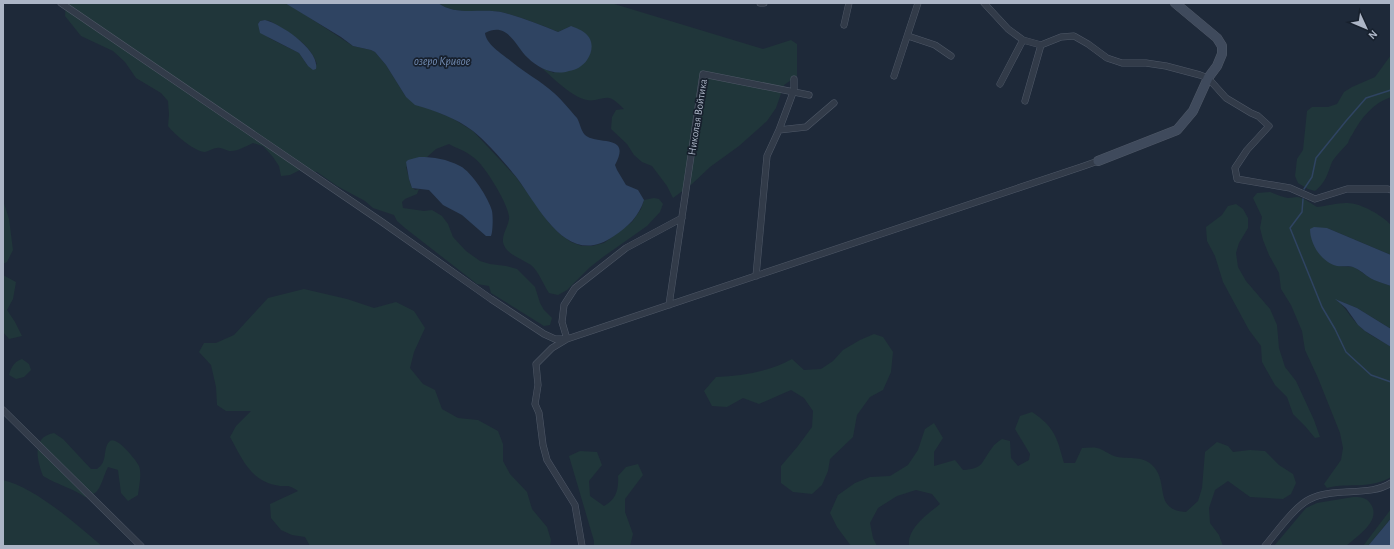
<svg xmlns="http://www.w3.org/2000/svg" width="1394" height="549" font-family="'Alegreya Sans',sans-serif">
	<rect width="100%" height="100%" fill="#1e2939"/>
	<path fill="#20363a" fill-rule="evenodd" d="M66,3h221l66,43 18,4 4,2 11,13 20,32 29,14 17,7 21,13 43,46 34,47 10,10 11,8 11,4h10l12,-3 28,-21 9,-13 3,-9 10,-2 5,1 4,5 -3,8 -13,14 -44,31 -14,11 -22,22 -9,5 -9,-2c-6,-9 -10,-21 -18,-28 -9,-6 -26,-11 -28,-23 -1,-9 7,-18 6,-26 -2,-14 -25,-52 -36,-59 -7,-6 -17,-9 -24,-13l-13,5 -9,8h-8l-13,10 5,19 4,4 4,-1 -2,5 -12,5 -3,3 1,6 21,3 8,-1 10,6 6,8 5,13 13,14 14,10 10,3 16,2 11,3 18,18 5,16 4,7 8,8 -2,7 -6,1 -53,-33 -2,-7 -12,-2 -72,-56 -8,-7 -3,-6 -21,-7 -8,-7 -28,-15 -20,-14 -17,-2 -10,5 -9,1 -2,-10 -6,-9 -10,-11 -10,-3c-7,3 -16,9 -24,8 -4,-1 -8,-4 -12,-3 -4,0 -8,3 -12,4 -10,0 -31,-18 -37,-26l1,-11 -1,-14 -7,-8 -25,-15 -11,-16 -12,-11 -32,-15 -16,-20zM265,20l5,1c18,11 40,22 47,43l-9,2 -9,-13 -30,-15 -11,-14 2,-3z
		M438,3h173l152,46 28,-9 6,4v32l-13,9 -8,23 -9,13 -28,25 -29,21 -18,17 -19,14 -6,-12 -15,-20 -10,-4 -8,-7 -7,-11 -16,-15 1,-12 4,-7 8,-1c-4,-4 -10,-10 -15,-11 -7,-1 -14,4 -22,2 -15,-3 -33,-21 -45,-32l12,5 17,-47 -13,6c-17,-7 -35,-14 -53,-19 -22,-6 -48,4 -67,-10z
		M1391,55v42c-18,6 -30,21 -39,38 -2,2 -3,5 -4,8 -5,6 -12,12 -16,19 -5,13 -6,20 -17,29l-7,-2 -10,-6 -3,-7 2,-17 6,-9 4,-39 5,-4h16l9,-3 7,-12 8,-5 23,-10z
		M1270,192c6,2 12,5 18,6 5,0 9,-2 13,0 7,2 10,6 16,9 10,-1 19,-4 29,-4 13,-1 36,12 45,22v30l-64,-27 11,38 16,1 18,12 19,7v43l-34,-21 -20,-8c10,9 16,22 27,30 8,7 19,11 27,17v130c-22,13 -41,5 -64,11l-3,-4 17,-24 2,-12 -3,-15 -22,-55 -13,-28 -3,-19 -11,-26 -10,-16 -2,-16 -10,-18 -6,-15 -3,-12 2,-11 -9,-19 4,-5z
		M3,200l6,19 4,31 -6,12 -4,2z
		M1236,204l7,5 5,9v10l-9,15 -3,10 2,14 8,14 24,28 7,16 2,23 6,19 11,14 18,39 6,17 -5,1 -10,-12 -12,-12 -6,-17 -12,-12 -13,-23 -1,-16 -12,-16 -26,-48 -8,-26 -8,-15 -1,-14 16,-12 6,-9z
		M3,275l13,7 -3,17 -6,11 8,12 7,14 -13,3 -6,-7z
		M304,289l43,10 27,9 22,-6 18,9 11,17 -11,24 -4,16 13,16 12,6 7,19 16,9 20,2 20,11 5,13v17l7,13 17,18 5,17 15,18 4,13 -1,6h-240l-5,-9 -13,-2 -11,-5 -10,-12 -1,-14 28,-13c-12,-8 -11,-3 -23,-6 -26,-6 -33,-27 -45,-48l6,-11 15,-15h-25l-9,-6 -1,-18 -5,-22 -12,-13 5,-9h12l18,-8 34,-37z
		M874,334l9,3 10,15 -2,20 -8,18 -13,7 -13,18 -4,22 -23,22 -2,12 -6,14 -10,9 -19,-2 -12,-9v-17l17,-20 14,-19 1,-16 -9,-13 -13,-8 -32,14 -16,-6 -16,9 -15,-1 -8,-15 12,-14c27,-1 52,-5 76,-18l12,11 17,-1 12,-8 10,-11 17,-10z
		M22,359l7,5 2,6 -7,7 -8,2 -7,-4c2,-8 6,-14 13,-16z
		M1032,412c23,15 25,26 32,51h11l7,-15c5,0 11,-1 15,0 6,1 11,6 17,8 13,4 28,-1 38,9 18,16 0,45 34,47l12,-11 4,-13 3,-36 12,-10 11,4 5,6 17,-2 15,1 14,14 14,9 3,9 -5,11 -8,5 -33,-2 -22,-16 -13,9 -6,18 1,15 9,12 4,11h-314c-2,-18 19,-32 31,-42l-8,-10 -16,-4 -19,6 -19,12 -8,15 3,15 4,8h-26l-14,-19 -7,-14 8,-18 17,-12 15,-6 20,-1 18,-11 10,-15 7,-21 9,-6 9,15 -9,14v14l21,-6 8,10c21,-1 18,-8 29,-22 2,-4 6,-6 10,-9l8,2 1,17 7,8 11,-6 1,-6 -15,-25 5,-13z
		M54,433l9,6 28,30h6c2,-2 5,-4 6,-7 3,-6 1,-16 7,-21 7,-5 26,19 29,25 3,8 0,20 -1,29l-10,6 -7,-8 -3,-23 -10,-3c-4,7 -7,22 -13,26 -3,2 -7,3 -10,4 -13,-9 -29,-13 -42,-21 -6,-16 -12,-39 11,-43z
		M580,451l17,1 5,13 -13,16 1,15 14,10c12,-6 15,-17 14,-30l8,-9 12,-3 5,11 -18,24v13l8,22 -3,12h-36v-5l-25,-85z
		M3,480c33,8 73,44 99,66h-99z
		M1353,497c6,0 13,0 17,6 13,17 -13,33 -24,43h-72l32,-38 11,-5z
		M1391,509v9l-23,28h-5z"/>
	<path fill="#2f4462" d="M285,3h153c19,14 45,4 67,10 18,5 36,12 53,19l13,-6c5,2 11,4 14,7 9,7 8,19 2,27 -4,6 -11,10 -18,11 -15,5 -31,-3 -41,-13 -13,-12 -20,-37 -43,-25 1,12 19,22 27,29 13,11 29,19 42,31 8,7 16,17 23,25 3,5 4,13 8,17 13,11 47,-2 30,30l2,5 9,15 12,5 6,10c-5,16 -16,27 -30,36 -46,33 -74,-27 -97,-58 -10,-13 -31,-37 -44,-47 -17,-13 -37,-20 -58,-26l-9,-8 -20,-32 -11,-13 -4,-2 -18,-4 -12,-9z
		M265,20c16,4 55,30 51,49l-3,1 -5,-4 -9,-13 -39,-20 -2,-9 2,-3z
		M419,157c16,0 27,2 41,9 12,6 29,33 32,45 1,4 1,21 -1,25h-5l-24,-21 -19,-10 -14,-15 -17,-2 -3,-9 -3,-17 2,-2z
		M1314,227l13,1 64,27v31c-6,-2 -12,-4 -17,-6 -7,-3 -12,-9 -19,-12 -5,-3 -12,-1 -18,-2 -16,-4 -27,-22 -27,-37z
		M1335,299l22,9 34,21v18l-26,-16 -7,-6 -12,-17z
		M1391,518v28h-23l20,-24z"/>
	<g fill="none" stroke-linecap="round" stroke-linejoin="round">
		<path stroke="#2f4462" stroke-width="1.5" d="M1304,189l8,-12 4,-19 30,-37 20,-23 25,-8
			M1303,199l-1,13 -12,16 32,79 13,22 11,23 25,23 20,7"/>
		<g stroke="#4f5867" stroke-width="7">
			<path id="street" d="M61,3l321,219 109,77 53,35 11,5h12
				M760,3h4
				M984,3l24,26 15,11 18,5 20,-8 13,-1 14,8 19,14 15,5h24l20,3 34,9 8,3 18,20 25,15 7,3 11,10 -22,24 -12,18 2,11 53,9 25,11 32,-10h41l3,1
				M844,25l5,-22
				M908,36l27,9 16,11
				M894,76l24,-73
				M1000,84l23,-44
				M1025,101l16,-56
				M779,130l15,-40v-11
				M756,276l11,-120 12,-26 27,-3 28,-24
				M669,305l34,-231 106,21
				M567,339l-5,-17 2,-17 11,-17 51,-40 56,-30
				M3,410l138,136
				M582,546l-7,-41 -28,-45 -4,-15 -4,-32 -4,-9 3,-19 -2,-21 16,-16 15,-9 517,-173 14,-5
				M1265,546c11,-13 30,-40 45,-47 24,-12 60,-2 81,-16"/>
		</g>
		<g stroke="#4f5867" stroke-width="10">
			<path id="secondary" d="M1098,161l79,-31 16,-19 15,-33 9,-12 5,-12v-8l-5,-8 -42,-35"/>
		</g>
		<use href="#street" stroke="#323b49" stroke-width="6"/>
		<use href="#secondary" stroke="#3f4a5c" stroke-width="9"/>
	</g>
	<g text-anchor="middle" stroke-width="3.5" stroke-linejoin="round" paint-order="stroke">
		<g font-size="11" fill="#acb5c6" stroke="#17202d">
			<text transform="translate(697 117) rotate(-81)" y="4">Николая Войтика</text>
		</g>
		<g font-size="12" font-style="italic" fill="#718bb2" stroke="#17202d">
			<text x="442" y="65">озеро Кривое</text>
		</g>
	</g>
	<rect width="1394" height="549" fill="none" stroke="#acb5c6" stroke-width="8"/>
	<g transform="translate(1366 28) rotate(134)" stroke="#17202d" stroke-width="3" paint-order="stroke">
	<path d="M0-3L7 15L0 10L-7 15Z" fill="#acb5c6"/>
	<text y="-6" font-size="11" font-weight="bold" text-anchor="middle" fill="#acb5c6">N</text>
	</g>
</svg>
